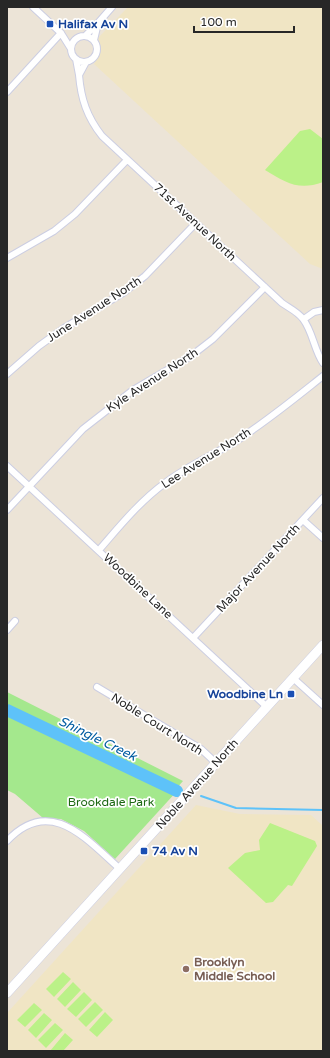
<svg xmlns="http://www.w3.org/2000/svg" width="330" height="1058" font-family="'Varela Round',sans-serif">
	<rect width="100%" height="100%" fill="#ece4d7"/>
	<path fill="#f0e5c4" d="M128,7h195v262l-13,-5 -216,-200 7,-13 -3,-13z
		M196,805l44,9 71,1 12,11v225h-316v-38z"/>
	<path fill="#a4e88d" d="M7,692l176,89 -7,8 2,1 -63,69 -31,-28 -23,-12 -18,-1 -28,-24 -8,-4z"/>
	<path fill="#bbf188" d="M310,129l13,10v43c-24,9 -37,1 -58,-12l35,-39z
		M270,823l45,18 2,5 -25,40 -4,-1 -15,17 -7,1 -38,-35 17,-15 15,-3 -1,-10z
		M63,972l8,7 -17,18 -8,-8z
		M73,982l8,8 -16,17 -8,-8z
		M84,992l8,8 -16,17 -9,-8z
		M95,1002l8,8 -17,17 -8,-8z
		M34,1003l8,7 -17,17 -8,-7z
		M105,1012l8,8 -16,17 -8,-7z
		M44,1013l8,7 -16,18 -8,-8z
		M55,1023l8,7 -17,18 -8,-8z
		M65,1033l8,7 -10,11h-13z"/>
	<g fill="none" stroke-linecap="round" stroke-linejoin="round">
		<path stroke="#5ec2f9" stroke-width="2" d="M201,796l35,12 87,2"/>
		<path stroke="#5ec2f9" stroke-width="12" d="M7,710l170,81"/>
		<g stroke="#cccee2" stroke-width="8">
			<path id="street" d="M33,7l28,26 10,16
				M98,23l14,-16
				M85,36l13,-13 -4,17
				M71 49a13 13 0 1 1 26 0a13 13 0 1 1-26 0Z
				M76,59l3,16 7,-13
				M79,75c2,24 8,42 23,61l180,167c7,5 16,9 21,16 10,13 11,31 20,44
				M7,92l54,-59
				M7,258l47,-27 21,-17 52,-54
				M304,319l10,-7 9,-2
				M7,374l32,-28 25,-18 59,-35 22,-17 50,-52
				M7,466l260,241
				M7,510l76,-81 50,-39 58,-34 22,-17 52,-52
				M303,520l20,18
				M99,550c20,-23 40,-48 66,-67 21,-16 45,-27 68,-40 32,-20 61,-44 90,-67
				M7,630l8,-9
				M193,638l130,-140
				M293,678l30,27
				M97,687l104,62 15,14
				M7,841c43,-46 79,-2 113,28"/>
		</g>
		<g stroke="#cccee2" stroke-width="10">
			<path id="secondary" d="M7,993l316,-348"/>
		</g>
		<use href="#street" stroke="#fff" stroke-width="6"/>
		<use href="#secondary" stroke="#fff" stroke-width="9"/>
	</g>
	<g fill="#1a4fb4" stroke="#fff" stroke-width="1.5">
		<rect x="46" y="20" width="8" height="8" rx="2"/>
		<rect x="287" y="690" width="8" height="8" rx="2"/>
		<rect x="140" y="847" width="8" height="8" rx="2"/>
	</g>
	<circle fill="#8d6e63" stroke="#fff" stroke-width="1.5" cx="186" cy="969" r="4"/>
	<g text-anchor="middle" stroke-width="3.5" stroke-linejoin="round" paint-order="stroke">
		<g font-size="12" font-weight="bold" fill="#164399" stroke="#fff" text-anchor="start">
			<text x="58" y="28">Halifax Av N</text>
			<text x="283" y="698" text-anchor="end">Woodbine Ln</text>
			<text x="152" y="855">74 Av N</text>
		</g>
		<g font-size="12" fill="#272727" stroke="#fff">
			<text transform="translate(195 222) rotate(43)" y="4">71st Avenue North</text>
			<text transform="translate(94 309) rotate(-33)" y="4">June Avenue North</text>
			<text transform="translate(152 380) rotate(-33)" y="4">Kyle Avenue North</text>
			<text transform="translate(206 458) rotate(-32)" y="4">Lee Avenue North</text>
			<text transform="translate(258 568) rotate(-47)" y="4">Major Avenue North</text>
			<text transform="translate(138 586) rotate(43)" y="4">Woodbine Lane</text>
			<text transform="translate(157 724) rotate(32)" y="4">Noble Court North</text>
			<text transform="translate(197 784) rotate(-48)" y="4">Noble Avenue North</text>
		</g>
		<g font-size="12" fill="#1d6913" stroke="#fff">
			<text x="111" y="806">Brookdale Park</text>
		</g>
		<g font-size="12" font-weight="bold" fill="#785e54" stroke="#fff" text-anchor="start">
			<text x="194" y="966">Brooklyn<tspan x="194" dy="14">Middle School</tspan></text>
		</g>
		<g font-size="13" font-style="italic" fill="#015ca1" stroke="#fff">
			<text transform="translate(98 738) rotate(26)" y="5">Shingle Creek</text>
		</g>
	</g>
	<rect width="330" height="1058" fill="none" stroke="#272727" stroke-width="16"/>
	<path d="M194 26v6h100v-6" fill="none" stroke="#272727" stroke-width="2"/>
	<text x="200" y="26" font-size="12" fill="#272727" stroke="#ffffff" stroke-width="3" paint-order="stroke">100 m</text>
</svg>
